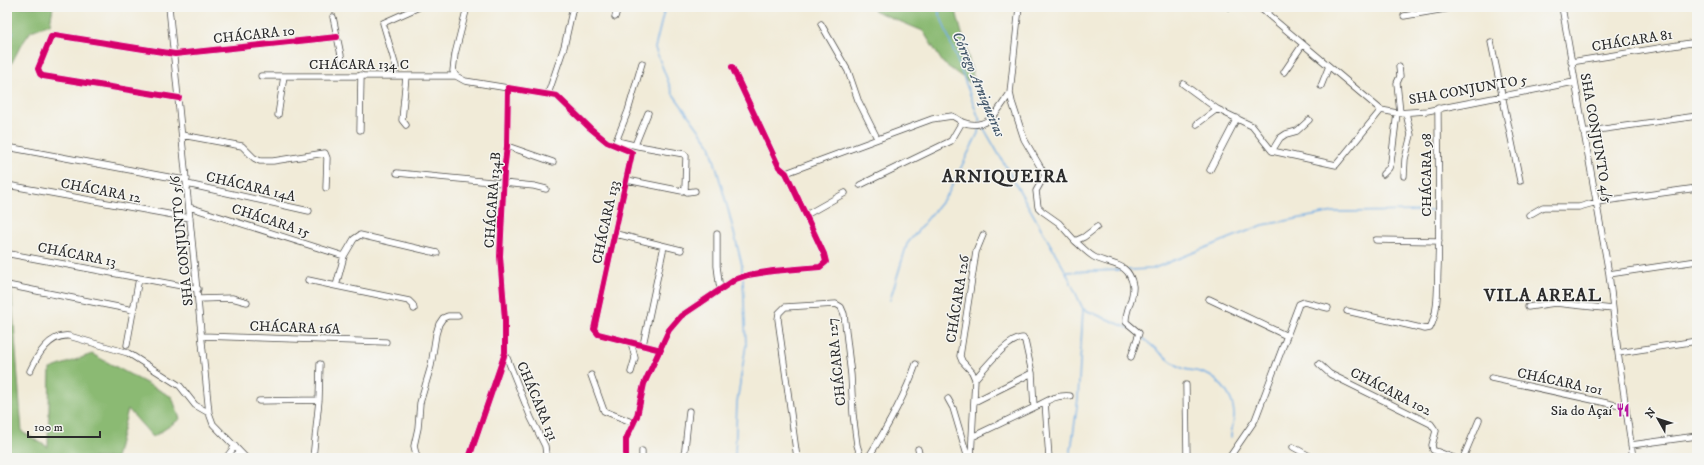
<svg xmlns="http://www.w3.org/2000/svg" width="1704" height="465" font-family="'IM FELL DW Pica',serif">
	<rect width="100%" height="100%" fill="#f6f6f2"/>
	<filter id="ink" filterUnits="userSpaceOnUse"><feTurbulence type="fractalNoise" baseFrequency=".025" numOctaves="2"/><feDisplacementMap in="SourceGraphic" scale="8" xChannelSelector="R" yChannelSelector="G"/><feConvolveMatrix kernelMatrix="1 2 1 2 8 2 1 2 1" color-interpolation-filters="sRGB"/></filter>
	<filter id="wash" filterUnits="userSpaceOnUse"><feTurbulence type="fractalNoise" baseFrequency=".012" numOctaves="4" result="noise"/><feDisplacementMap in="SourceGraphic" scale="16" xChannelSelector="R" yChannelSelector="G"/><feGaussianBlur stdDeviation="0.9" result="paint"/><feColorMatrix in="noise" values="0 0 0 0 0 0 0 0 0 0 0 0 0 0 0 0 0 1.4 0 .05"/><feComposite in="paint" operator="in"/></filter>
	<g filter="url(#wash)">
		<rect width="100%" height="100%" fill="#f1ebd8"/>
		<path fill="#8bba73" stroke="#5b724f" d="M7,7h46l-3,17 -19,7 -11,16 -13,25z
			M874,7h81l21,80 -33,-24 -20,-32 -48,-20z
			M7,259l3,11 12,162 26,15 2,-78 42,-15 80,43 8,22 -27,18 -25,-28 -12,49h-109z"/>
		<g fill="none" stroke-linecap="round" stroke-linejoin="round">
			<path stroke="#74aee4" stroke-width="1.5" d="M665,7l-10,41 18,46 37,51 19,68 13,52v10
				M937,7l43,114
				M7,26l6,7 -6,8
				M982,125l84,147 17,37 -5,90 -8,59
				M1128,270l24,-1 111,-44 71,-13 98,-1
				M1066,272l56,-2
				M890,300l17,-56 41,-50 34,-69
				M1083,309l48,20
				M1140,336c12,9 29,26 42,32 6,3 14,2 21,5 16,5 30,23 31,40 1,7 -3,16 -3,24
				M735,456l2,-54 9,-57 -3,-67"/>
		</g>
	</g>
	<g filter="url(#ink)">
		<g fill="none" stroke-linecap="round" stroke-linejoin="round">
			<g stroke="#494845" stroke-width="7">
				<path id="minor" d="M169,7l40,406 4,11 33,34
					M467,7l-12,47 -2,17 3,5 9,5 43,7
					M1019,7l-9,86 2,9 12,37 21,36 -9,16 2,16 4,4 17,12 16,18 9,-4 13,-10
					M1229,7h4
					M1259,7l122,103 16,3 30,-2 147,-29
					M1562,7l47,267 9,79 15,105
					M1266,13l7,-6
					M1404,16l53,-9
					M333,17l9,43
					M615,17l3,-10
					M821,24l27,47 10,29 19,38
					M1491,42l29,139
					M1571,62l126,-20
					M396,67l-13,-44 36,-16
					M1399,67l1,9 -3,7 3,30
					M1284,72l19,-28
					M261,76h195
					M1183,84l34,25 35,17 20,25 64,14 45,-55
					M1321,86l8,-20
					M548,94l16,-47 9,-40
					M179,98l-136,-22 -3,-2 -2,-5 13,-32 4,-2 120,19 162,-17
					M278,115l6,-39
					M1197,124l20,-15
					M406,125l-4,-5 4,-44
					M360,130l1,-55
					M1583,132l114,-16
					M182,135l60,11 12,12 6,3h13l52,-8 2,5 -1,30
					M617,141l21,5 46,8 2,2 -1,34 2,2 8,-1
					M615,144l13,-33 14,-48
					M635,145l13,-32
					M507,146l46,16
					M7,147l172,32h8
					M1272,151l8,-13 6,-4 11,-3 12,-11
					M1210,170l27,-52
					M397,173l137,13 12,3
					M786,173l146,-54 20,-3c3,1 7,4 10,6 27,10 36,-12 48,-29
					M1383,174l6,-6 2,-6 6,-49
					M1404,176l1,-17 6,-24 -5,-22
					M627,180l55,11
					M187,184l122,27
					M7,185l183,33
					M860,185l91,-44 11,-19
					M189,207l155,49 10,-17 6,-4 77,18
					M806,215l39,-22
					M1529,215l14,-8h36l18,-5 100,-14
					M616,234l65,16
					M717,234v32l3,24
					M1376,240l63,1
					M1075,241c6,5 12,12 19,16 17,9 35,4 39,29 1,13 -8,24 -7,36l13,11 -8,24
					M7,255l3,-1 188,35
					M1609,274l88,-13
					M308,280l28,6 8,-30
					M7,285l126,25
					M336,286l73,15 4,4 1,4
					M199,299l33,-1 15,4
					M1209,299l78,37
					M1528,307l27,-4 58,6
					M1347,311l78,18 5,-1c9,-17 7,-41 8,-60 2,-53 0,-107 0,-160
					M202,336l184,6
					M127,345l12,-67
					M643,345l21,-99
					M505,353l26,65 14,28 1,8 -1,4
					M1618,353l79,-12
					M1319,364l11,10 101,50 5,7 -4,14 1,5 21,8
					M30,371c7,-15 19,-37 39,-35l59,17 52,33 15,19 14,8
					M631,372l4,-14 -3,-12 1,-3
					M591,375l13,36 30,12
					M1491,378l134,29
					M975,379c10,-11 33,-41 48,-41l2,3 7,32 2,34
					M1186,385l1,73
					M948,399l5,9 14,47 2,3
					M259,401l60,-1
					M974,402l58,-29
					M1045,402l4,56
					M972,437l67,-32c11,-6 18,-10 31,-9
					M1631,445l66,-9
					M1293,447l20,11
					M918,449l2,9
					M642,451v7
					M226,458l9,-12
					M233,458l6,-6
					M313,458l6,-58 1,-36
					M417,458l-3,-12 4,-18 2,-25 11,-37 5,-32 3,-10 4,-6 5,-2h10
					M469,458l36,-105v-33l-5,-64 4,-84 3,-26 1,-58 49,8 33,32 17,14 22,9 3,2 -38,176 4,5 8,2 55,14
					M626,458v-19l11,-23 7,-32 25,-54 12,-14 55,-37 12,-4 25,-4 47,-4 6,-5 -2,-8 -38,-81 -7,-6 -47,-100
					M684,458l5,-47
					M797,458l-19,-139 1,-6 6,-6 51,-3 5,3 3,7 7,61 2,39 4,31 4,13
					M868,458c19,-30 36,-60 48,-94
					M971,458l4,-79 -3,-7 -10,-11 -2,-5 16,-104 7,-17
					M1229,458l26,-38 44,-116 5,-2 24,6
					M1463,458l16,-38"/>
			</g>
			<use href="#minor" stroke="#fff" stroke-width="5.5"/>
			<g stroke="#f6f6f2" stroke-width="8">
				<path id="cycleway" d="M179,98l-136,-22 -3,-2 -2,-5 13,-32 4,-2 120,19 162,-17
					M469,458l36,-105v-33l-5,-64 4,-84 3,-26 1,-58 49,8 33,32 17,14 22,9 3,2 -38,176 4,5 8,2 55,14
					M626,458v-19l11,-23 7,-32 25,-54 12,-14 55,-37 12,-4 25,-4 47,-4 6,-5 -2,-8 -38,-81 -7,-6 -47,-100"/>
			</g>
			<use href="#cycleway" stroke="#d6006c" stroke-width="6"/>
		</g>
	</g>
	<defs>
		<g id="restaurant-bare" transform="scale(1.08)"><path d="M-5-6h1v4h1v-4h1v4h1v-4h1v5L-1.5 .5V6h-2V.5L-5-1ZM5-6V6H3V1.5H1.5Q1.5-4 5-6Z" fill="#b5179e" stroke="#f6f6f2" stroke-width="2.5" paint-order="stroke"/></g>
	</defs>
	<g fill-rule="evenodd">
		<use href="#restaurant-bare" x="1623" y="410"/>
	</g>
	<g text-anchor="middle" stroke-width="3" stroke-linejoin="round" paint-order="stroke">
		<g font-size="14" fill="#2b2b2b" stroke="#f6f6f2">
			<text transform="translate(254 34) rotate(-6)" y="5">CHÁCARA 10</text>
			<text transform="translate(1632 40) rotate(-9)" y="5">CHÁCARA 81</text>
			<text x="359" y="69">CHÁCARA 134 C</text>
			<text transform="translate(1468 89) rotate(-10)" y="5">SHA CONJUNTO 5</text>
			<text transform="translate(1597 138) rotate(80)" y="5">SHA CONJUNTO 4/5</text>
			<text transform="translate(1426 175) rotate(-90)" y="5">CHÁCARA 98</text>
			<text transform="translate(251 186) rotate(13)" y="5">CHÁCARA 14A</text>
			<text transform="translate(101 190) rotate(11)" y="5">CHÁCARA 12</text>
			<text transform="translate(492 200) rotate(-86)" y="5">CHÁCARA 134B</text>
			<text transform="translate(271 220) rotate(18)" y="5">CHÁCARA 15</text>
			<text transform="translate(605 222) rotate(-78)" y="5">CHÁCARA 133</text>
			<text transform="translate(181 241) rotate(-96)" y="5">SHA CONJUNTO 5/6</text>
			<text transform="translate(77 254) rotate(11)" y="5">CHÁCARA 13</text>
			<text transform="translate(957 299) rotate(-81)" y="5">CHÁCARA 126</text>
			<text transform="translate(295 327) rotate(2)" y="5">CHÁCARA 16A</text>
			<text transform="translate(836 362) rotate(-96)" y="5">CHÁCARA 127</text>
			<text transform="translate(1560 381) rotate(12)" y="5">CHÁCARA 101</text>
			<text transform="translate(1391 391) rotate(27)" y="5">CHÁCARA 102</text>
			<text transform="translate(538 401) rotate(67)" y="5">CHÁCARA 131</text>
		</g>
		<g font-size="14" fill="#2b2b2b" stroke="#f6f6f2" text-anchor="end">
			<text x="1612" y="415">Sia do Açaí</text>
		</g>
		<g font-size="15" font-style="italic" fill="#45596c" stroke="#f6f6f2">
			<text transform="translate(979 84) rotate(67)" y="5">Córrego Arniqueiras</text>
		</g>
		<g font-size="18" font-weight="bold" letter-spacing="1" fill="#2b2b2b" stroke="#f6f6f2">
			<text x="1005" y="182">ARNIQUEIRA</text>
			<text x="1543" y="301">VILA AREAL</text>
		</g>
	</g>
	<rect width="1704" height="465" fill="none" stroke="#f6f6f2" stroke-width="24"/>
	<g transform="translate(1658 419) rotate(309)" stroke="#f6f6f2" stroke-width="3" paint-order="stroke">
	<path d="M0-3L7 15L0 10L-7 15Z" fill="#2b2b2b"/>
	<text y="-6" font-size="11" font-weight="bold" text-anchor="middle" fill="#2b2b2b">N</text>
	</g>
	<path d="M28 431v6h72v-6" fill="none" stroke="#2b2b2b" stroke-width="2"/>
	<text x="34" y="431" font-size="12" fill="#2b2b2b" stroke="#f6f6f2" stroke-width="3" paint-order="stroke">100 m</text>
</svg>
